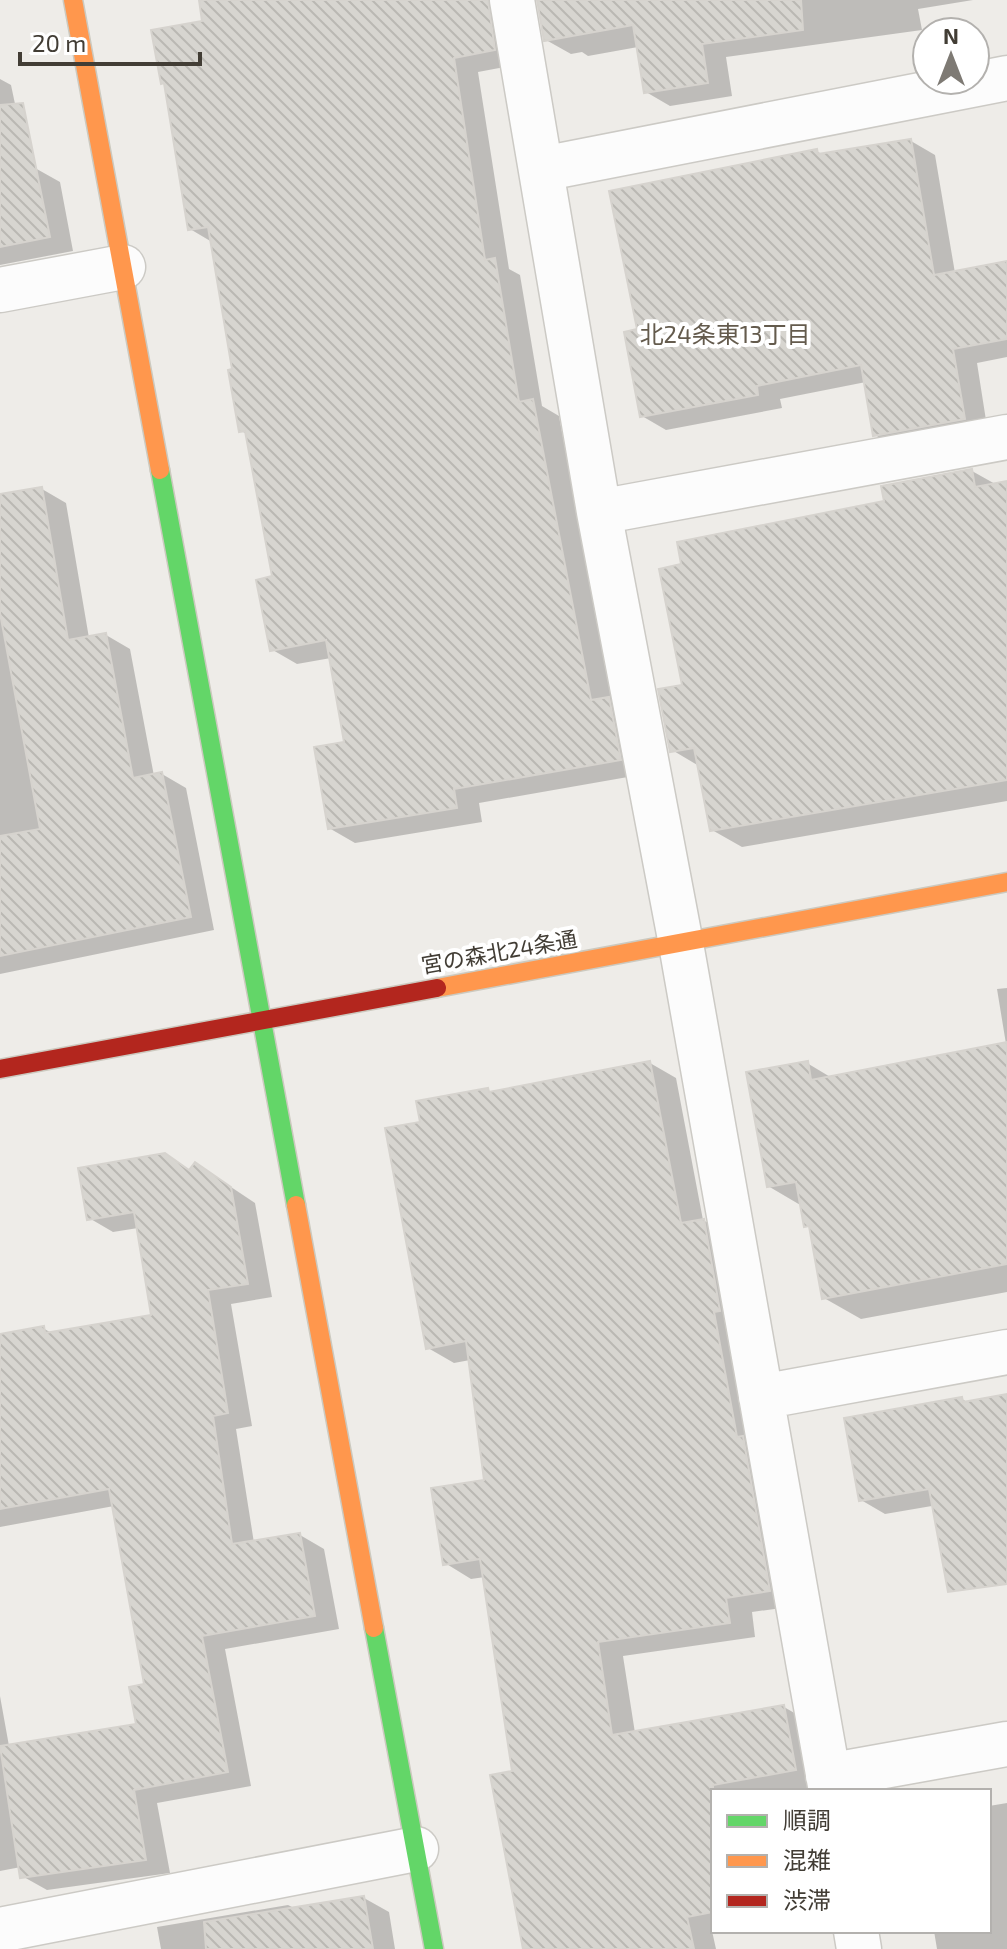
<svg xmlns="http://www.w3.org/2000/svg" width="1007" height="1949" font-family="'Exo 2','Noto Sans JP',sans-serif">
	<defs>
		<pattern id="building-back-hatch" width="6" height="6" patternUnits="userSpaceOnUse" patternTransform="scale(2)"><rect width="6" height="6" fill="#d7d5d0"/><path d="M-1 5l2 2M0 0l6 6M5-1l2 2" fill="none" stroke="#bab8b3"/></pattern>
	</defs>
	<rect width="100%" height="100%" fill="#eeece8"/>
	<path fill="#0003" d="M200,0h318l2,64 -42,8 31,197 11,6 22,131 17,10 54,286 32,72 -166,29 3,19 -127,21 -26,-15 17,-84 -15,-86 -34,6 -26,-15 3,-71 -27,-144 -6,-3 -29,-189 -22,-13 -24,-144 -3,-2 41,-61z
		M539,0h434l-55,9 4,21 -196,27 6,39 -62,10 -24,-14 -8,-45 -50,9 -6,-4 -11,2 -25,-14z
		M0,79l11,6 18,85 6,-2 25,14 13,69 -73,14z
		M911,141l24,14 20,118 52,-10v94l-30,6 11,70 -89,16 -24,-14 -9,-53 -86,17 2,9 -116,22 -24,-14 -3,-85 177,-180 8,4z
		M972,471l25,14 10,-2v318l-265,46 -30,-17 -13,-64 -27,-16 12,-64 202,-183z
		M42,489l24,14 23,135 17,-3 24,14 24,127 8,-2 24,14 28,142 -214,44v-478z
		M1007,988v304l-146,27 -37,-21 -13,-70 -5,-3 -4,-19 -34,-20 39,-123 25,15 174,-34 -9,-55z
		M650,1063l26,15 27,142 27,16 66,370 -44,6 3,25 -132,19 12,77 149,-26 26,15 13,69h-110l-1,140 4,18h-189l-13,-176 -29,-196 -14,2 -26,-16 42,-81 -17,-122 -16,3 -26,-15 -6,-224 66,-34 4,3z
		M165,1155l26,16 28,8 36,24 17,94 -41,7 21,122 -16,3 18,114 46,-8 24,14 15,80 -114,20 26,137 -94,17 13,70 -123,17 -25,-14 -1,-9 -21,4v-175l9,50 129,-20 8,-40 -32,-180 -114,21v-191l43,-8 10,6 100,-17 -15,-89 -25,4 -24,-14z
		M1007,1396v86l-46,19 -76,13 -24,-14 101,-101 7,4z
		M1007,1803v146h-70l-3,-18h55v-125z
		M364,1898l25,14 6,37h-234l-4,-22 131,-22 8,4z"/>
	<path fill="url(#building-back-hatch)" stroke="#d6d3ce" stroke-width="2" d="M199,0h289l7,50 -41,8 31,202 10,-2 24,144 14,-3 58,301 18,-3 12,63 -167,29 3,19 -129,21 -14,-82 30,-5 -18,-102 -56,11 -14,-71 16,-4 -27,-145 -6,1 -11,-62 4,-1 -24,-142 -20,3 -24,-147 -3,1 -10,-54 51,-9z
		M537,0h264l2,30 -101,14 6,39 -64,10 -11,-68 -89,16z
		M23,103l27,134 -50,10v-142z
		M911,139l23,136 73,-14v78l-54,10 12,70 -92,17 -12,-71 -104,21 1,9 -118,22 -16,-85 13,-3 -28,-138 208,-42 1,5z
		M972,469l3,18 32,-6v299l-297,51 -16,-83 -24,4 -12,-63 24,-4 -23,-116 22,-5 -4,-22 207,-41 -3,-15z
		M42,487l26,153 38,-7 27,145 29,-6 29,145 -191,39v-120l40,-7 -40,-216v-119z
		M1007,1042v222l-185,35 -13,-73 -5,1 -8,-45 -29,5 -21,-115 62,-11 3,19z
		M650,1061l31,162 23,-4 16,92 -6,1 23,125 6,-1 27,155 -44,7 4,25 -132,19 14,93 172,-30 12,65 -83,15v127l-26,5 7,32h-171l-33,-174 22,-4 -32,-212 -37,6 -12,-77 53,-8 -18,-139 -40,8 -41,-221 35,-6 -4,-21 72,-13 1,4z
		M165,1153l24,17 6,-8 36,25 17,97 -40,6 20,123 -15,3 19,128 68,-11 15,83 -113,20 26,136 -94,18 12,70 -126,18 -20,-132 136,-22 -7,-37 15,-3 -35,-195 -109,20v-175l44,-8 1,7 106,-18 -17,-103 -47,8 -9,-52z
		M1007,1394v190l-59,8 -19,-103 -70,12 -15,-83 118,-21 1,5z
		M364,1896l9,53h-167l-2,-27z"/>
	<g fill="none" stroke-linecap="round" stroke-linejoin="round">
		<g stroke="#cccac5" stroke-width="47">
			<path id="street" d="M512,0l87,512 82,432 150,847
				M542,169l465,-91
				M0,290l123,-23
				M599,512l408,-75
				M761,1397l246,-45
				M828,1776l179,-32
				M0,1930l416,-81
				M856,1931l3,18"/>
		</g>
		<g stroke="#ccc9bf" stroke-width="21">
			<path id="fast" d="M160,470l136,735
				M374,1628l60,321"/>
		</g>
		<g stroke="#ccc9bf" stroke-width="21">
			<path id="slow" d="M73,0l87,470
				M437,988l570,-106
				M296,1205l78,423"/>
		</g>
		<g stroke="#ccc9bf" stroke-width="21">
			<path id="jam" d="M0,1069l437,-81"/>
		</g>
		<use href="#street" stroke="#fcfcfc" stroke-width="44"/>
		<use href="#fast" stroke="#63d668" stroke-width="18"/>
		<use href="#slow" stroke="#ff974d" stroke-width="18"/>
		<use href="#jam" stroke="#b3261e" stroke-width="18"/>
	</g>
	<g text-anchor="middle" stroke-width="8" stroke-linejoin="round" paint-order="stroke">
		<g font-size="22" fill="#423d35" stroke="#fff">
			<text transform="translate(499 952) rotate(-10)" y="8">宮の森北24条通</text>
		</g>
		<g font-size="24" fill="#645b4d" stroke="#fff">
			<text x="725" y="343">北24条東13丁目</text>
		</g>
	</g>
	<rect x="711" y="1789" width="280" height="144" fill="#ffffff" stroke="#b3b1ae" stroke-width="2"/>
	<rect x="727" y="1815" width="40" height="12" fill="#63d668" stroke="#b3b1ae" stroke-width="2"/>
	<text x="783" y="1829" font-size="24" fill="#423d35">順調</text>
	<rect x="727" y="1855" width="40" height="12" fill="#ff974d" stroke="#b3b1ae" stroke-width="2"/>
	<text x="783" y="1869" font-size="24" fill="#423d35">混雑</text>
	<rect x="727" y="1895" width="40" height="12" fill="#b3261e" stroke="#b3b1ae" stroke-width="2"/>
	<text x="783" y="1909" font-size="24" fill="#423d35">渋滞</text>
	<g transform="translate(951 56)"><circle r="38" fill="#ffffff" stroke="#b3b1ae" stroke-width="2"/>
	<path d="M0-6L14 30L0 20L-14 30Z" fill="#7e7a74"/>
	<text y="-12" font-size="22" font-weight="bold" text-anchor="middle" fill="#423d35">N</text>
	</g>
	<path d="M20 52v12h180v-12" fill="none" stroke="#423d35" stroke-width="4"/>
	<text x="32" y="52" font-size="24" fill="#423d35" stroke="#ffffff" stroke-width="6" paint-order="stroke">20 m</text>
</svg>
